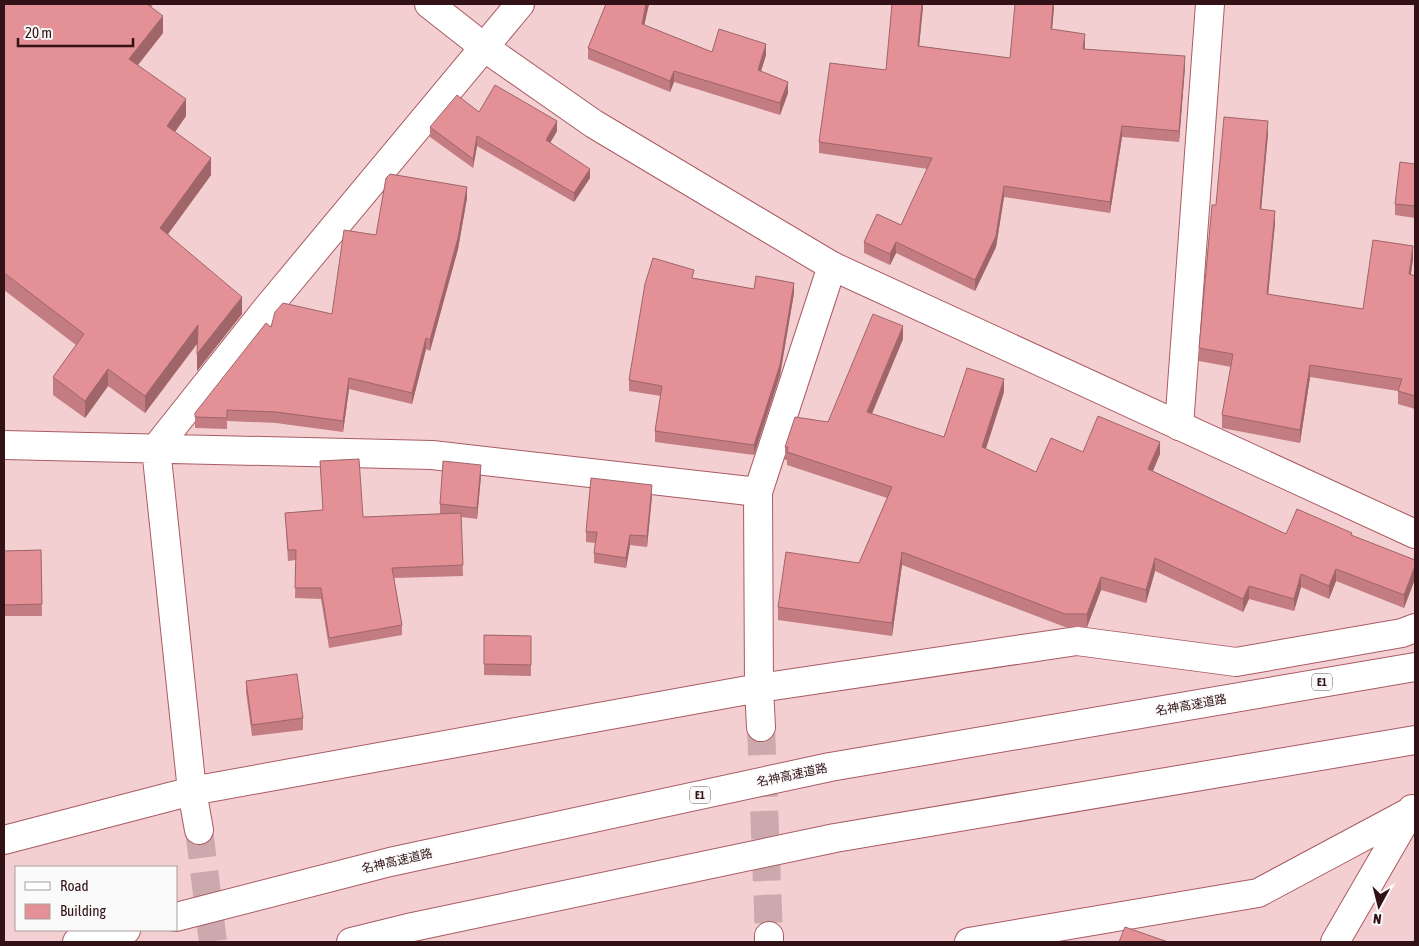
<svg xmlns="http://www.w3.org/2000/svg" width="1419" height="946" font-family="'Asap Condensed','Noto Sans JP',sans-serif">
	<rect width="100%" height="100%" fill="#f3cfd1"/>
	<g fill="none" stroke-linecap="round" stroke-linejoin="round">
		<path stroke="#cca9ac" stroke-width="28" stroke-dasharray="28 14" stroke-linecap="butt" d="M761,727l8,209
			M199,830l14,112"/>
		<g stroke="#a95b62" stroke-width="30">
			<path id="minor" d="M1179,426l31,-422
				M4,445l428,10 326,37
				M761,727l-2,-39 -1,-196 74,-226
				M199,830l-7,-39 -36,-343 112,-141 252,-303
				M4,840l188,-49 567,-103 318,-47 159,21 166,-29 13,-5
				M769,936v6
				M969,942l289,-49 157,-84
				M1335,942l77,-133"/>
		</g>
		<g stroke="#a95b62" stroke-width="30">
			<path id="tertiary" d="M429,4l56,44 109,76 238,142 583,268"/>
		</g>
		<g stroke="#a95b62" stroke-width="30">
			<path id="motorway" d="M176,917l214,-55 440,-95 585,-100
				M77,942l49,-12
				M351,942l57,-14 427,-90 580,-98"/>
		</g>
		<use href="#minor" stroke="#fff" stroke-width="28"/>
		<use href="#tertiary" stroke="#fff" stroke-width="28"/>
		<use href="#motorway" stroke="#fff" stroke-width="28"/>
	</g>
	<path fill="#c37c81" d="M4,4h149l-2,3 12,26 -25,32 48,51 -11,16 36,43 -43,59 74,80 -45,57 1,-28 -53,70 -37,-27 -23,32 -32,-23v-18l23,-32 -72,-55z
		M606,4h43l-5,21 68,27 54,3 -5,16 27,22 -8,22 -106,-33 -4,10 -82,-33v-11z
		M923,4l-4,42 91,12 44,-54 -2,25 33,16v5l100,17 -6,75 -57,-5 -12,76 -106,-16 -8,50 -21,44 -79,-38 -6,12 -26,-12v-11l37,-17 27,-56 -109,-16v-11l67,-72z
		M479,112l78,19 -7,12 40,35 -16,24 -97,-56 -4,22 -43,-31v-10z
		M1268,134l-7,75 14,14 -7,72 95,14 50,-50 -2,15 4,2v133l-17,-5v-13l-88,-14 -10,66 -78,-15v-13l9,-48 -32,-6v-13l17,-143z
		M1415,164v54l-20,-3v-11z
		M467,198l-9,51 -28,102 -4,-2 -14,55 -63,-15 -6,43 -67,-9 -49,-2v8l-32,-1v-15l76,-86 61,-13 44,-79z
		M694,278l60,11 40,4 -14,82 -26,80 -99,-13v-11l6,-35 -32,-5v-11z
		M903,339l-31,75 72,23 60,-45 -18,57 50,23 47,-20 77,2 -7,17 133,63 66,2 63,24v19l-11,29 -68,-27 -7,18 -28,-12 -7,24 -45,-12 -6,13 -88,-41 -9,32 -45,-13 -14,37h-22l-163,-62 -10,71 -114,-16v-13l81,-44 28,-65 -100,-33v-5h-2v-13l43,-25z
		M320,461l43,56 77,-3v-10l41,-28 -4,43 -16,-2 2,59 -69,2 8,47v10l-73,13 -8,-49 -26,-1 1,-38 -8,1 -3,-48 38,-3z
		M652,496l-5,51 -17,-2 -4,23 -32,-5v-10l1,-10 -9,-1v-10z
		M41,550l1,66h-38v-65z
		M484,635l47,1v40l-47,-1z
		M246,681l57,37v12l-51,6 -6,-44z"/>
	<path fill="#9f6569" d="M646,4h3l-7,31v-11z
		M922,4h1v4l-5,49v-11z
		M1053,4l1,5 -3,31v-11z
		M163,16v17l-34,43v-17z
		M1085,34v11l-2,15v-11z
		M766,44v11l-8,26v-11z
		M1185,56v11l-6,75v-11z
		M674,71v11l-4,10v-11z
		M788,82v11l-8,22v-12z
		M186,99v17l-19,27v-17z
		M557,121v10l-11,19v-10z
		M1268,121v13l-8,88v-13z
		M1122,126v11l-12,76v-11z
		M477,136v10l-4,22v-9z
		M211,158v17l-51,70v-17z
		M590,169v9l-16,24v-9z
		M1004,186v11l-8,50 -21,44v-11z
		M467,187v11l-9,51 -28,102v-11z
		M1275,211v12l-8,84v-13z
		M896,242v11l-6,12v-11z
		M1413,246v13l-4,28v-13z
		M794,283v10l-14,82 -26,80v-10z
		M242,297v17l-45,57v-17z
		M198,325v17l-53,71v-17z
		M903,326v13l-36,86v-13z
		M426,338v11l-14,55v-11z
		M1310,365v12l-10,66v-13z
		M108,369v17l-23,32v-17z
		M349,378v11l-6,43v-11z
		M1004,379v13l-22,68v-13z
		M1160,442v12l-12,28v-13z
		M481,465v11l-4,43v-11z
		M652,485v11l-5,51v-11z
		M630,535v10l-4,23v-10z
		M902,552v13l-10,71v-13z
		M1155,558v13l-9,32v-13z
		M1415,566v13l-11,29v-13z
		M1336,569v12l-7,18v-13z
		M1301,574v13l-7,24v-12z
		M1101,577v13l-14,37v-13z
		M1249,586v13l-6,13v-13z"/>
	<path fill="#e39096" stroke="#9f6569" d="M4,4h143l16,12 -34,43 57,40 -19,27 44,32 -51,70 82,69 -45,57 1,-29 -53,71 -37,-27 -23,32 -32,-24 31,-43 -80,-61z
		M606,4h40l-4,20 70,28 7,-23 47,15 -8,26 30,12 -8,21 -106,-32 -4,10 -82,-33z
		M892,4h30l-4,42 92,12 5,-54h38l-2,25 34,5 -2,15 102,7 -6,75 -57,-5 -12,76 -106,-16 -8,50 -21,44 -79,-38 -6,12 -26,-12 13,-28 24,11 31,-67 -113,-16 11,-79 56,7z
		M495,85l62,36 -11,19 44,29 -16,24 -97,-57 -4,23 -43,-32 27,-32 22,17z
		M1224,117l44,4 -8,88 15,2 -8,83 96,15 10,-69 40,6 -4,28 6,2v120l-17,-5 4,-12 -92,-14 -10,65 -78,-15 11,-61 -34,-6 13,-143h4z
		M1400,162l15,2v42l-20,-2z
		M390,174l77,13 -9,51 -28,102 -4,-2 -14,55 -63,-15 -6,43 -67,-9 -49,-2v8l-32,-1v-4l71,-90 5,4 4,-15 8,-9 49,11 12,-84 32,5 10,-57z
		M653,258l41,12 -2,8 62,11 2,-13 38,7 -14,82 -26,80 -99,-14 7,-45 -33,-6 16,-96z
		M873,314l30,12 -36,86 77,25 23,-69 37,11 -22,68 54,25 15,-34 32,14 15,-36 62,26 -12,27 138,65 11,-25 55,24 -1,2 64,25v6l-11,29 -68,-26 -7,17 -28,-12 -7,25 -45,-13 -6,13 -88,-41 -9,32 -45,-13 -14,37h-22l-163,-62 -10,71 -114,-16 8,-55 73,11 33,-76 -105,-35 1,-5h-3l10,-30 33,5z
		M359,459l4,58 98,-4 2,52 -71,3 10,57 -73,13 -8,-50h-26l1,-38h-8l-3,-37 38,-3 -3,-49z
		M443,461l38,4 -4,43 -37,-4z
		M591,478l61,7 -5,51 -17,-1 -4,23 -32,-5 3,-21h-11z
		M41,550l1,54 -38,1v-54z
		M484,635l47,1v29l-47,-1z
		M297,674l6,44 -51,7 -6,-44z
		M1125,927l43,15h-49z"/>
	<g text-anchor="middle" stroke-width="4" stroke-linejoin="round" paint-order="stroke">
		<g fill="#fafafa" stroke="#6e585a" stroke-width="1">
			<rect x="1312" y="673.5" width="20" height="17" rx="4"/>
			<rect x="690" y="786.5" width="20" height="17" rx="4"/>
		</g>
		<g font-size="11" font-weight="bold" fill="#321216">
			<text x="1322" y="686">E1</text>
			<text x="700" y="799">E1</text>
		</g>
		<g font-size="12" fill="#321216" stroke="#fafafa">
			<text transform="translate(1191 705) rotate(-10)" y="4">名神高速道路</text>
			<text transform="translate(792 775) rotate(-12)" y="4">名神高速道路</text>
			<text transform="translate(397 861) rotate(-13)" y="4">名神高速道路</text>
		</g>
	</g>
	<rect width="1419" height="946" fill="none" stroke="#321216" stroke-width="10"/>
	<rect x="15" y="866" width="162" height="65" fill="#fafafa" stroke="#aa9d9f"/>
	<rect x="25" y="882" width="25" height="8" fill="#ffffff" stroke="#aa9d9f"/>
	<text x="60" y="891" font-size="15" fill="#321216">Road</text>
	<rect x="25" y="904" width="25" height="15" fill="#e39096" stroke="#aa9d9f"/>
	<text x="60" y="916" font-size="15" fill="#321216">Building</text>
	<g transform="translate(1379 906) rotate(187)" stroke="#fafafa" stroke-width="4" paint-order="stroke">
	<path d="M0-4L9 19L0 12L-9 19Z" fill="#321216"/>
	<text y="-8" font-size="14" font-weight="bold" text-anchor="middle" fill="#321216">N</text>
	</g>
	<path d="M18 38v8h115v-8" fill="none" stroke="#321216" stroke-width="2.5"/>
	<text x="25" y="38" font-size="15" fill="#321216" stroke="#fafafa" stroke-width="4" paint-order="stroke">20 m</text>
</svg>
